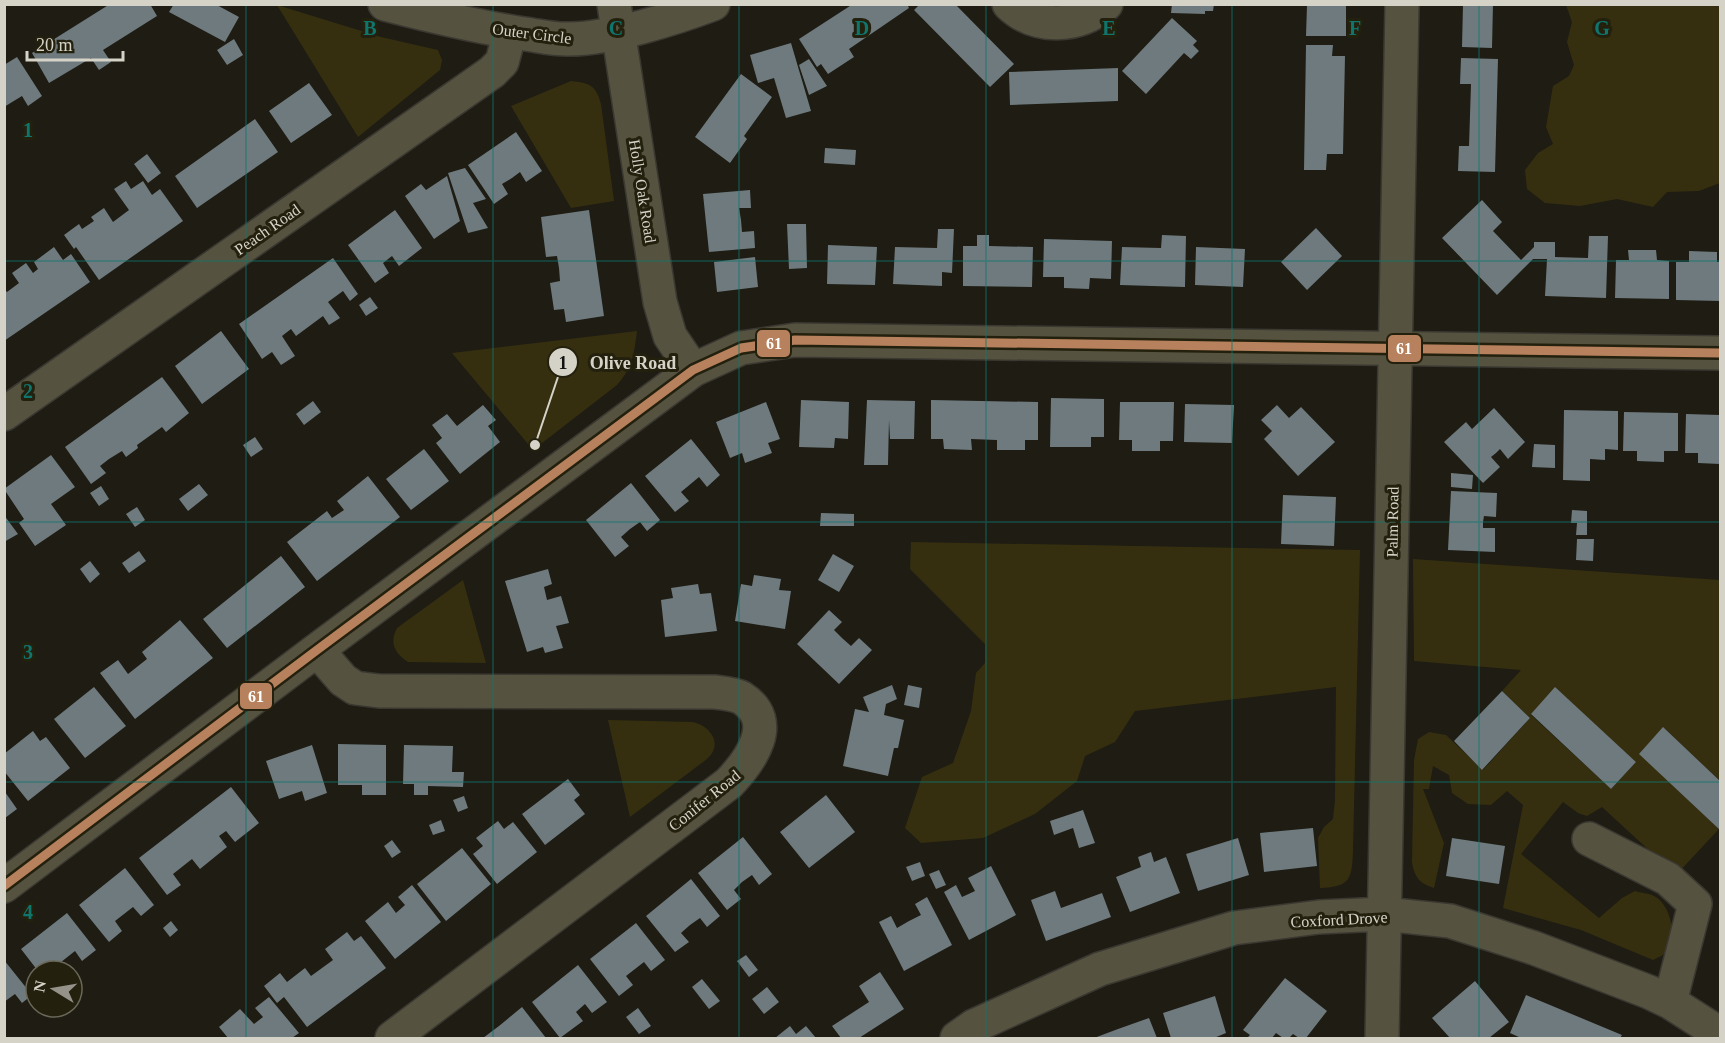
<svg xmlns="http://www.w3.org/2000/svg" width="1725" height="1043" font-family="'Times New Roman',serif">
	<rect width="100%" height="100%" fill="#1e1c13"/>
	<path fill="#352f10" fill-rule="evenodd" d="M277,5l104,32 57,13 4,10 -2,10 -82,67z
		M1566,5h154v178l-21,8 -32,1 -14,15 -36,-8 -37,7 -35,-3 -18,-14 -2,-19 13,-17 15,-9 -7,-17 7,-41 16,-10 5,-11 -7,-23 5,-20z
		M571,81c19,2 25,4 30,23l13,97 -43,7 -60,-102z
		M637,331c-3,23 -4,36 -20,54l-84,65 -81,-97z
		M911,542l449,8 -7,300c-1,28 -2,37 -33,38l-2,-50 6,-11 9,-8 2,-19 1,-113 -201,24 -20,31 -30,14 -8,25 -42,33 -52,24 -62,5 -16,-15 17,-51 31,-14 18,-52 5,-38 9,-10v-19l-75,-75z
		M1413,559l307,21v201l-56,-53 55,101 -43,46 -74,-68 -15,9 -9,-3 -15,-11 -42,52 78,64 23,-20 13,-7c6,2 14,2 19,5 16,8 23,38 14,53 -3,6 -9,8 -15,11l-72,-30 -78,-22 20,-103 -16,-14 -16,14 -23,-1 -16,-11 -3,-18 -16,-9 -4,23h-6l21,54 -10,45c-14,-4 -20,-11 -22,-26l2,-102 4,-21 11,-7 17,3 37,35 47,-52 -28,-27 19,-21 -107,-9zM1555,688l81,74 -25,27 -80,-74z
		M463,580l23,83 -78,-1c-13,-8 -19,-19 -11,-34z
		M608,720l84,2c18,3 32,22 15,37l-77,58z"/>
	<path fill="#6e7a7e" d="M110,4h40l7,12 -54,34 8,12 -12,8 -8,-12 -42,25 -17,-30z
		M174,4h41l24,13 -14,25 -56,-30z
		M853,4h54l2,4 -60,41 5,8 -26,17 -7,-10 -4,3 -18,-28z
		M920,4h35l59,60 -24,23 -76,-77z
		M1172,4h42l-1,7h-8v3l-34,-1z
		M1463,4h30l-1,44 -30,-1z
		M1307,5h39v31h-40z
		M1172,18l25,23 -4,4 6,6 -8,8 -7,-6 -38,41 -24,-23z
		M234,39l9,16 -16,10 -10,-15z
		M791,43l20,68 -25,7 -12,-40 -16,5 -8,-28z
		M1306,45h27l-1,11h13l-2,98h-16l-1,16h-22z
		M17,57l25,39 -14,10 -6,-10 -18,11v-42z
		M1461,58l37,1 -3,113 -37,-1 1,-25h10l2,-62h-11z
		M809,59l18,27 -18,9 -10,-30z
		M1118,68v33l-108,4 -1,-33z
		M741,74l31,23 -28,39 3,3 -17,24 -35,-26z
		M309,83l23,32 -41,28 -22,-32z
		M255,119l23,33 -81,56 -22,-32z
		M516,132l26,39 -16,11 -6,-10 -8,6 -10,6 6,10 -14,10 -26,-39z
		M825,148l31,2 -1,15 -31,-2z
		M147,154l14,19 -13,10 -14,-19z
		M465,168l21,31 -13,4 15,25 -20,5 -20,-60z
		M447,176l13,45 -26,18 -29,-43 16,-12 5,6z
		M126,181l5,8 12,-8 9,14 8,-6 23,32 -84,59 -23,-33 -2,2 -10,-14 15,-11 3,5 12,-8 -3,-4 13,-9 9,14 16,-12 -15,-21z
		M750,190l1,18h-12l2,12 1,12 12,-1 1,17 -46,4 -6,-58z
		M1482,200l20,22 -9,9 28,29 13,-13v-5h21v15l33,1 1,-22h19l-2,62 -61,-2 2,-37h-14l-36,36 -55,-57z
		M395,210l27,38 -23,18 -7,-10 -9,7 6,10 -14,10 -27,-38z
		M589,210l15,106 -38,6 -2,-13 -10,1 -4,-27 10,-2 -1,-13 -2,-12 -11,1 -5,-40z
		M787,224h19l1,44 -18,1z
		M1316,228l26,28 -35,34 -26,-28z
		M938,229h16l-2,44 -10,-1v14l-49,-2 2,-37 42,1z
		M977,235h12v11l44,1 -1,40 -69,-1v-40h14z
		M1162,235l24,1 -1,51 -65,-2 2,-38 39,1z
		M1044,239l68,2 -1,38 -21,-1 -1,11 -25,-1v-11h-21z
		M828,245l49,2 -2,38 -48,-1z
		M54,247l9,13 8,-6 19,28 -86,59v-52l3,3 12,-9 -7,-10 14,-10 7,10 5,-4 -4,-7z
		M1196,247l49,2 -2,38 -48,-2z
		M1628,250h28l1,10 12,1v38l-54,-1 1,-38h13z
		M1689,251l28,1v10h3v39l-44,-1v-38h13z
		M755,257l3,30 -41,5 -3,-30z
		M333,258l25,36 -8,7 -7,-10 -15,11 12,16 -11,7 -6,-9 -27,20 -5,-7 -9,7 13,20 -14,9 -9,-13 -10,7 -23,-35z
		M370,297l8,11 -12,8 -7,-11z
		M221,331l28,38 -47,35 -27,-38z
		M162,377l27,36 -23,19 -4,-5 -25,18 1,3 -12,9 -4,-6 -13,8 -9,7 6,7 -15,11 -26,-37z
		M1051,398l53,1v38h-13v10h-41z
		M801,400l48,2 -1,37 -13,-1 -1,10 -35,-1z
		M867,400l48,1 -1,38h-24l-1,-19 -1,45h-24z
		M931,400l107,2v38h-13v10h-28v-10l-26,-1 1,11 -28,-1 -1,-10h-12z
		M313,401l8,11 -17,13 -8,-11z
		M766,402l14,37 -12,4 4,10 -27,10 -3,-10 -12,5 -14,-36z
		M1120,402h54l-1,39h-13v10h-28v-11h-13z
		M1185,404l49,1 -2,38 -48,-1z
		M483,405l13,15 -8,6 12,16 -40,32 -24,-31 6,-5 -10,-13 15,-11 10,12z
		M1277,405l12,13 12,-11 34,35 -37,34 -34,-37 8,-8 -11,-11z
		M1494,408l31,34 -17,17 -8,-10 -4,4 -5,4 9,10 -17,16 -39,-41 22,-20 6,7z
		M1564,410l54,1v39l-13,-1v11l-15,-1v22l-27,-1z
		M1624,412l54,1v38h-14v11l-27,-1v-10h-14z
		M1686,414l34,1v49l-22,-1v-10h-13z
		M255,437l8,12 -12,8 -8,-12z
		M691,439l29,36 -13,12 -8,-10 -18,15 8,9 -14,11 -30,-36z
		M1534,444l21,1v23l-23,-1z
		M424,449l25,32 -38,29 -25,-31z
		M51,455l24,32 -24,17 15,21 -31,21 -16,-23 5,-4 -20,-30z
		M1451,473l22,2 -1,14 -21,-2z
		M368,476l32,41 -83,64 -30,-39 40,-31 5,7 12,-8 -7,-9z
		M631,483l29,37 -13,11 -7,-9 -10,7 -9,8 8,9 -14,11 -29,-37z
		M199,484l9,11 -20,16 -9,-12z
		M101,486l8,13 -10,7 -9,-13z
		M1451,491l46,2 -1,24 -12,-1 -1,6v6h12v24l-47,-2z
		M1283,495l53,2 -2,49 -53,-2z
		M137,507l8,13 -10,7 -9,-13z
		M1572,510l15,1v24h-11l1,-12h-6z
		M821,513l33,1v12h-34z
		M4,515l14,19 -14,8z
		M1577,539h17l-1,22 -17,-1z
		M139,551l7,10 -17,12 -7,-10z
		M833,554l21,12 -15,26 -21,-12z
		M281,556l24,31 -78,61 -24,-29z
		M90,561l10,13 -10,9 -10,-14z
		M548,569l4,15 -8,3 3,13 14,-4 8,27 -13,3 7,22 -18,5 -2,-6 -16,5 -22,-71z
		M754,575l27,4 -2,11 12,1 -6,38 -50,-8 6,-37 11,2z
		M698,584l2,10 11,-1 6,38 -52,6 -4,-37 12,-2 -2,-10z
		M829,610l13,12 -8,8 8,8 9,8 8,-8 13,12 -33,34 -42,-40z
		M180,620l33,38 -78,61 -35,-46 18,-13 10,14 19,-15 -5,-7z
		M892,685l5,14 -11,5 -2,11 20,5 -6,28h-4l-6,28 -45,-10 12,-57 14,3 -6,-15z
		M908,685l14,3 -3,20 -15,-3z
		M94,687l32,39 -41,32 -31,-39z
		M1555,687l81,75 -25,27 -80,-75z
		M1502,691l28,27 -48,52 -28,-29z
		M1663,727l57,54v49l-81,-76z
		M33,731l7,10 6,-4 24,31 -42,33 -24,-30v-17z
		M338,744l48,1v50h-24v-10h-24z
		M312,745l15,48 -22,8 -3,-10 -23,8 -13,-38z
		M404,745l49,1 -1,26h12l-1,15 -35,-1v9h-14v-11h-11z
		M568,779l12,16 -6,5 11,14 -40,31 -23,-31z
		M231,787l28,36 -24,19 -9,-11 -7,5 8,11 -27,22 -8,-10 -19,15 8,11 -14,10 -28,-37z
		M5,792l12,17 -12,9z
		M826,795l29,37 -46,36 -29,-36z
		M464,796l4,12 -10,4 -5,-12z
		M1083,810l12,33 -16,5 -6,-20 -19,7 -4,-14z
		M441,820l4,11 -12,4 -4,-10z
		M498,821l6,8 9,-7 24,30 -40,32 -24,-30 10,-8 -7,-8z
		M1313,828l4,38 -53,6 -4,-39z
		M743,837l29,37 -13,11 -7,-10 -10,7 -8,8 7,9 -14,11 -29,-37z
		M1238,838l11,37 -51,16 -12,-37z
		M1452,838l53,8 -6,38 -53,-8z
		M392,840l9,12 -9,6 -8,-12z
		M462,848l29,36 -45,37 -29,-37z
		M1151,852l3,10 12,-5 14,36 -50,19 -14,-35 25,-10 -3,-10z
		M920,862l5,14 -13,5 -6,-14z
		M991,866l25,49 -47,25 -25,-48 12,-7 6,12 13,-6 -7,-13z
		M125,868l29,37 -13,11 -8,-9 -18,14 7,10 -13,11 -30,-37z
		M939,870l7,15 -10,4 -7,-15z
		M691,879l29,37 -13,11 -7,-9 -10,7 -9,8 8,9 -14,10 -29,-36z
		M412,885l29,37 -46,37 -30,-38 23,-19 8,11 9,-8 -7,-8z
		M1055,891l6,17 41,-15 9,24 -65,24 -15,-41z
		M927,897l25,48 -48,26 -25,-49 12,-6 6,12 12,-7 12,-6 -6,-11z
		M67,913l29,37 -14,11 -7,-10 -19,15 4,5h-22l-17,-22z
		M171,921l7,9 -8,7 -7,-9z
		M636,923l29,37 -14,11 -7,-9 -18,14 7,9 -14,11 -29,-37z
		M347,932l7,9 7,-5 25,32 -79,59 -23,-30 -7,6 -13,-17 16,-13 7,9 18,-14 6,8 22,-16 -8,-11z
		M746,955l12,15 -9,7 -12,-16z
		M4,960l28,35 -10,8 -7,-9 -11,8z
		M578,965l29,37 -15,11 -7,-9 -9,8 7,9 -23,17 -28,-36z
		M880,972l24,37 -45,29h-18l-9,-12 37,-24 -10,-16z
		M1285,978l42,33 -21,27h-7l-6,-4 -4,4h-6l-7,-5 -4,5h-25l3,-3 -7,-5z
		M702,979l18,22 -11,8 -17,-22z
		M1475,981l34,41 -20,16h-39l-18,-20z
		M767,987l12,15 -15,12 -12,-15z
		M1526,995l96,40 -2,3h-99l-11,-5z
		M1215,996l11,37 -12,5h-43l-8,-25z
		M269,997l30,36 -7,5h-64l-9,-11 21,-18 14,15 9,-7 -8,-9z
		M522,1007l24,31h-63l16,-12z
		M638,1008l13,18 -12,8 -13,-17z
		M1149,1018l8,20h-63l24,-9z
		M790,1026l6,8 10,-8 10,12h-41z"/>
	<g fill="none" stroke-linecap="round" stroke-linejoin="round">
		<g stroke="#3a3831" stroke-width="36">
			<path id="minor" d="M385,4c46,12 93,23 140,30 15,2 30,6 45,5 40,0 106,-21 143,-35
				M614,4l46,298 10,34 23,34
				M1009,4c27,26 69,24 97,0
				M4,414l488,-342 10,-10 8,-30
				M317,650l26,30 12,8 24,3 335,1c9,1 21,2 28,6 37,24 8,63 -13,85l-337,255
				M1589,839l79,40 27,25 -25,98
				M4,886l313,-236 376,-280 48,-22 54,-8 925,13
				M957,1038l17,-12 126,-57 134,-41 85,-11 65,-3 66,7 84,27 115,44 21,10 50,32
				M1382,1038l20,-1034"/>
		</g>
		<use href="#minor" stroke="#55523f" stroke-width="33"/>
		<g stroke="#23200e" stroke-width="14">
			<path id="bus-1" d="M4,886l313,-236 376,-280 48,-22 54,-8 925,13"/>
		</g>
		<use href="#bus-1" stroke="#b6815c" stroke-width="9"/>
	</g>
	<path fill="none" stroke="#0f766e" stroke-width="1.5" stroke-opacity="0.55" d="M246,4v1034M493,4v1034M739,4v1034M986,4v1034M1232,4v1034M1479,4v1034M4,261h1716M4,522h1716M4,782h1716"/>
	<g text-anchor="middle" stroke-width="6" stroke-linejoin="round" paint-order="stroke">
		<g font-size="16" fill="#d5d3c8" stroke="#23200e">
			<text transform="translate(532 33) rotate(7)" y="6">Outer Circle</text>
			<text transform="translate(643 191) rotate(81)" y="6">Holly Oak Road</text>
			<text transform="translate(267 229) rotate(-35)" y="6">Peach Road</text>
			<text transform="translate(1392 522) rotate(-89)" y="6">Palm Road</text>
			<text transform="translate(704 800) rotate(-39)" y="6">Conifer Road</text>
			<text transform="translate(1339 919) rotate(-3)" y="6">Coxford Drove</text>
		</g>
	</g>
	<g font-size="20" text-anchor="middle" font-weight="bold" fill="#0f766e" stroke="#23200e" stroke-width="6" stroke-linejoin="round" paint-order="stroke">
		<text x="370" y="35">B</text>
		<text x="616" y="35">C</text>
		<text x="862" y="35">D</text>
		<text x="1109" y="35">E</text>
		<text x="1355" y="35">F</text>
		<text x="1602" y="35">G</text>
		<text x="28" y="137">1</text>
		<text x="28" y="398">2</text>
		<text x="28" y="659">3</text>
		<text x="28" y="919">4</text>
	</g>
	<path fill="none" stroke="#d5d3c8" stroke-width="2" d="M535 445L563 362"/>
	<g fill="#d5d3c8" stroke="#23200e" stroke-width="2">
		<circle cx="535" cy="445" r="6"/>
		<circle cx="563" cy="362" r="15"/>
	</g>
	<g font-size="18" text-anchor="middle" font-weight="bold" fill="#111">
		<text x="563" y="369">1</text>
	</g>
	<g font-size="18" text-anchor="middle" font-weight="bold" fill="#d5d3c8" stroke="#23200e" stroke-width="6" stroke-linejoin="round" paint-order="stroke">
		<text x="633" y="369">Olive Road</text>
	</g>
	<g stroke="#23200e" stroke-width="2">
		<rect x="756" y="329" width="35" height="29" rx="6" fill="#b6815c"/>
		<rect x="1387" y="334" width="35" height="29" rx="6" fill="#b6815c"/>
		<rect x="239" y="682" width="34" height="28" rx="6" fill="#b6815c"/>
	</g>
	<g font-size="16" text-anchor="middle" font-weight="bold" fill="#fff">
		<text x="774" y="349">61</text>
		<text x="1404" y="354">61</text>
		<text x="256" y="702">61</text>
	</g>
	<rect width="1725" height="1043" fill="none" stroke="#d5d3c8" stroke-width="12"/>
	<g transform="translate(54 989) rotate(281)"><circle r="28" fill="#23200e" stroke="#6a6858" stroke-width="1.5"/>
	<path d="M0-4.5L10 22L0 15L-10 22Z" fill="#959389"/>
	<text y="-9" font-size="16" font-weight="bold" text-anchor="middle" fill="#d5d3c8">N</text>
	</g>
	<path d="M27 51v9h96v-9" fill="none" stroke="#d5d3c8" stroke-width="3"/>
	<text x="36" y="51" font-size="18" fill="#d5d3c8" stroke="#23200e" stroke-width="4.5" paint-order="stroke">20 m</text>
</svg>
